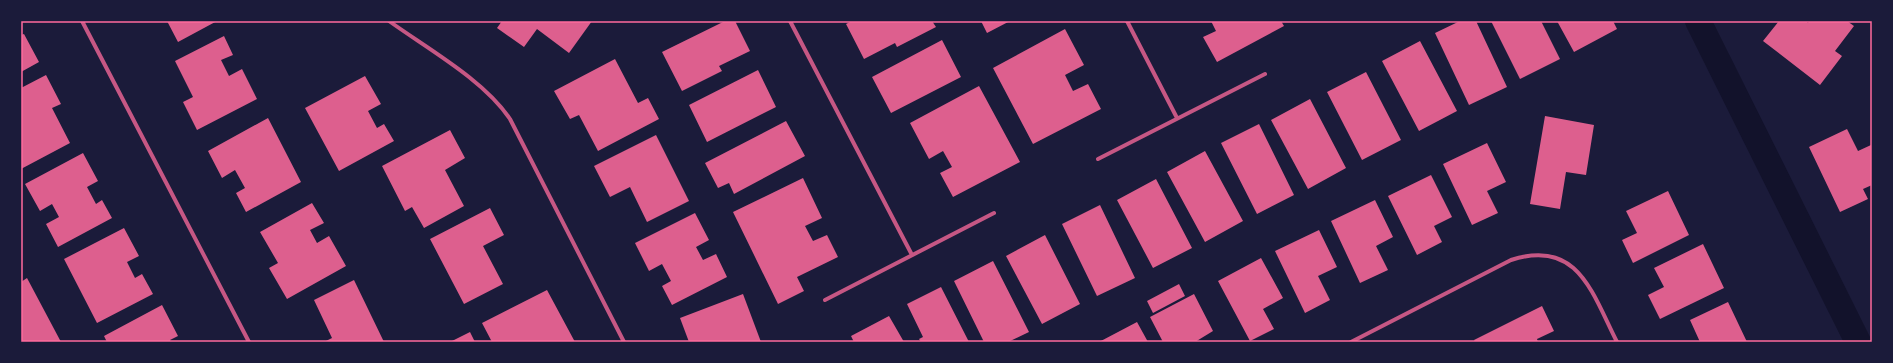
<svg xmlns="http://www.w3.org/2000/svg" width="1893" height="363" font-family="Cabin,sans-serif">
	<rect width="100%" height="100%" fill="#1b1b3a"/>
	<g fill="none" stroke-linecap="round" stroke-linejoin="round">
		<path stroke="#12122b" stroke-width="26" d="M1698,21l160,321"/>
	</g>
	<path fill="#dd5f8e" d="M167,21h50l-39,21z
		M502,21h90l-23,32 -32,-24 -13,18 -27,-19z
		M725,21h10l15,30 -31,15 3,5 -40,20 -20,-39z
		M852,21h80l4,6 -39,20 -2,-4 -31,16 -18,-35z
		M981,21h29l-23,12z
		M1211,21h70l3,5 -67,36 -14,-25 13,-6z
		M1460,21h16l31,66 -38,18 -34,-72z
		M1491,21h50l19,38 -40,20z
		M1557,21h56l4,8 -43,23z
		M1779,21h27l2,2 1,-2h38l7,5 -19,25 7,5 -22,29 -57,-44z
		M1065,29l19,36 -19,10 8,16 15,-7 13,25 -68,35 -40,-76z
		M24,34l15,28 -18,10v-37z
		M224,36l9,19 -12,5 8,16 13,-7 15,30 -60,31 -14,-28 10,-5 -18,-36z
		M942,40l19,37 -70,36 -19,-36z
		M1420,41l37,70 -38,20 -37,-70z
		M615,59l23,44 10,-5 11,21 -61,32 -19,-36 -9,4 -16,-28z
		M758,70l18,37 -69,35 -18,-37z
		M1366,72l35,68 -39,20 -35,-68z
		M46,75l15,29 -9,4 18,35 -49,26v-81z
		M365,76l16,28 -13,7 9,17 7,-4 10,17 -55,30 -34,-63z
		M979,86l41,76 -67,35 -13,-24 12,-6 -9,-16 -14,8 -19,-36z
		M1310,99l36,69 -38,21 -37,-69z
		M1545,116l49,9 -8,50 -20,-3 -6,37 -30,-5z
		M268,118l33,64 -55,30 -10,-19 9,-5 -10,-18 -13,8 -14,-27z
		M786,121l19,35 -71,38 -5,-11 -11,5 -13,-25z
		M1259,124l35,71 -37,19 -36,-71z
		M1847,129l11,22 13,-6 1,3v37l-9,4 5,10 -28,13 -31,-65z
		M450,130l15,28 -20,12 19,36 -40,22 -12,-21 -7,4 -23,-45z
		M656,135l33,66 -42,21 -17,-35 -20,10 -16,-31z
		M1487,143l19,39 -19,9 11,22 -26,12 -29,-61z
		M1205,151l38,70 -38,21 -38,-70z
		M83,153l15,28 -11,6 9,17 6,-4 10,18 -54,29 -12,-23 13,-7 -7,-13 -12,7 -15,-27z
		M1431,175l21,42 -18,9 8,16 -25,13 -29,-59z
		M803,178l19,40 -17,8 8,15 14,-6 11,22 -41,20 7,14 -26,13 -45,-92z
		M1156,179l36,69 -39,20 -36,-68z
		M1668,191l21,44 -56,28 -11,-23 15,-7 -11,-22z
		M1375,200l18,37 -17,9 12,24 -28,13 -29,-62z
		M312,203l12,20 -14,7 7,13 12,-7 17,30 -59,33 -18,-31 9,-5 -18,-31z
		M1100,205l35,73 -38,18 -35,-72z
		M490,208l14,27 -21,11 20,38 -39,20 -34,-65z
		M695,213l14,27 -13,7 7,13 13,-6 11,23 -55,28 -10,-19 9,-5 -9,-17 -13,7 -14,-28z
		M124,228l15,28 -12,6 8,16 7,-4 11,20 -56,29 -33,-64z
		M1319,230l18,37 -19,9 12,24 -25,13 -30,-62z
		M1045,235l35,69 -38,20 -36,-68z
		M1703,244l21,44 -64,31 -12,-24 16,-8 -10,-19z
		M1261,258l22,40 -20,11 11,20 -24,12 -32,-60z
		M993,261l36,71 -21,10h-24l-30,-61z
		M27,278l34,64h-40v-60z
		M354,280l30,62h-60l8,-4 -18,-38z
		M1179,284l6,12 -32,17 -6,-12z
		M941,287l28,55h-48l-2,-3 4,-2 -16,-33z
		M547,290l28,52h-83l-10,-19z
		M743,294l18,48h-72l-9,-24z
		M1194,294l19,37 -18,11h-32l-13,-25z
		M1728,302l19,40h-47l-10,-22z
		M162,305l16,31 -8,4 1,2h-64l-3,-6z
		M1542,306l12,25 -17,8 1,3h-63l-1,-2z
		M889,316l15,26h-50l-3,-6z
		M1137,322l11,20h-49z
		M470,332l5,10h-25z"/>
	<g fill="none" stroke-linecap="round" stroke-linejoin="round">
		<path stroke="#c65784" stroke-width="4" d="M82,21l167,321
			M389,21c39,28 95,59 121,98l114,223
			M790,21l122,234
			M1127,21l50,97
			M1098,159l167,-85
			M825,300l169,-87
			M1351,342l160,-82c67,-22 81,33 106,82"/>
	</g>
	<rect width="1893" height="363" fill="none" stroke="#1b1b3a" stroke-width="44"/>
	<rect x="22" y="22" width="1849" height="319" fill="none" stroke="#ff6b9d" stroke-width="1.5"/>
</svg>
